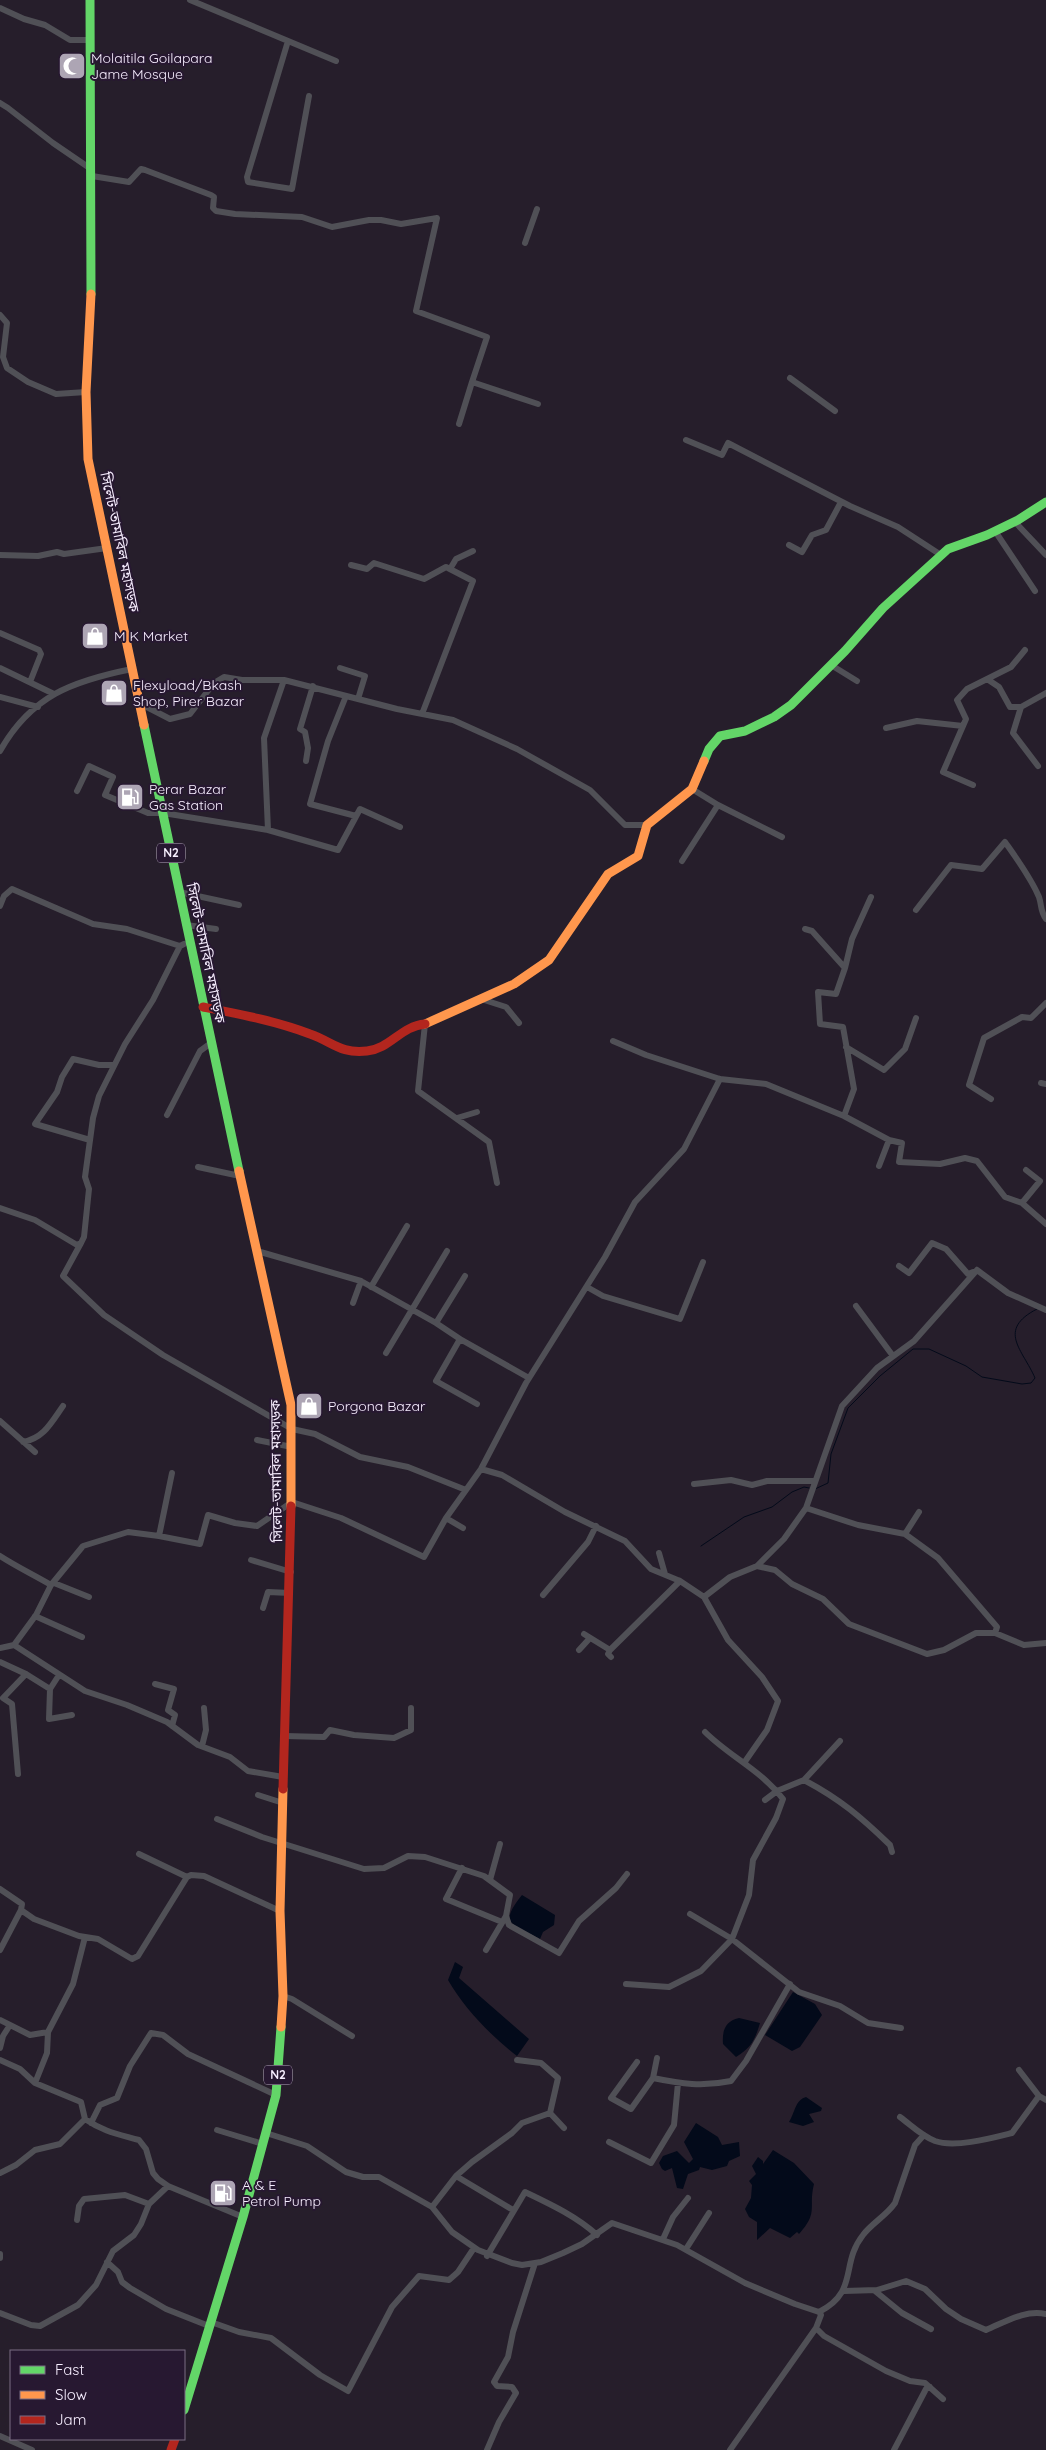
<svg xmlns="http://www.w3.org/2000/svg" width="1046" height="2450" font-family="Quicksand,'Noto Sans Bengali',sans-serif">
	<rect width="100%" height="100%" fill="#261e2b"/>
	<path fill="#030a1a" d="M522,1895l33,20 -1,10 -11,7 -3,7c-28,-15 -42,-14 -18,-44z
		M455,1962l8,5 -4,11 70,61 -12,17c-26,-20 -53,-48 -69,-76z
		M793,1992l22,12 7,11 -22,32 -8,4 -27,-16z
		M739,2018l21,5c-5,17 -9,25 -24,34l-13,-13c-1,-13 2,-23 16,-26z
		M806,2097l16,11 -1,3 -12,3 5,8 -11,4 -14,-4c6,-9 6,-22 17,-25z
		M696,2123l22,14 4,8 17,-3 1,14 -11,5 -2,5 -15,4 -12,-3 -1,3 -11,4 -5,15 -6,-1 -5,-20 -7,3 -3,-2 -3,-6 4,-7 14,-5 12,12 4,-4 -9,-17z
		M773,2150l21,13 20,21c-6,24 5,28 -15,50l-2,-2 -7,6 -20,-10 -13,12v-18l-8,-5 -4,-8 6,-11 1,-13 -3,-4 7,-7 -4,-8 6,-9 5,4v3z"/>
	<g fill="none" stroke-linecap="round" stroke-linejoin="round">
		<path stroke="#030a1a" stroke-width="1" d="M815,1489l13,-6 3,-29 17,-46 32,-32 33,-27h16l37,17 16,11 40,7 9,-1 4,-5c-12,-28 -39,-48 2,-69
			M701,1546l43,-29 28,-10 20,-15 12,-5 5,1"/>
		<path stroke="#505056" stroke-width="6" d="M190,0l146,61
			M0,8l24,11 21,6 25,15h21
			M288,41l-41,136 1,5 44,7 17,-93
			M0,103l8,5 45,35 38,26
			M92,176l37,6 12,-13 4,1 66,25 3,2 -1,11 3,3 19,3 67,3 30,10 37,-7h12l20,4 36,-6 -21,93 71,26 -15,45 66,22
			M525,243l12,-34
			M0,315l7,8 -4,34 4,11 21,14 28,12 30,-2
			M790,378l45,33
			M459,424l13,-42
			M686,440l36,15 6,-12 122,63 48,21 43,28
			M1015,522l31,33
			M995,531l40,60
			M789,545l13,7 10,-17 14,-5 15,-28
			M0,555l38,1 19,-4 7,2 43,-6
			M351,565l16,4 7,-6 50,16 22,-12 27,14 -51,133
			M450,569l6,-10 17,-8
			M0,633l39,17 2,4 -11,28
			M1025,650l-14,17 -24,12 12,8 11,20h11l25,-14
			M831,665l26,16
			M0,668l54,26
			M340,668l25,8 -7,23
			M346,696l-18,45 -18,63 46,12
			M0,697l38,10
			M141,704l29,15 20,-5 24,-31 10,-6 18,3h42l113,29 56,11 64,29 73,41 35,35h22
			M1021,707l-8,26 25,33
			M886,728l31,-7 46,5
			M0,751c31,-55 72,-70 132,-82
			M306,761l2,-13 -3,-16 -5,-3 13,-43
			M973,785l-30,-13 23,-53 -9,-19 10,-11 20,-10
			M692,789l26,16 64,32
			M77,791l12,-25 24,11 -8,18 43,18h15l105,17 70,20 22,-41 40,18
			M268,830l-4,-92 20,-58
			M682,861l36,-56
			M179,892l60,13
			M0,906l4,-10 8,-7 81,35 34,5 53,17 4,-2
			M916,910l35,-45 31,4 23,-27c12,17 26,36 34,55 3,9 1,14 7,22
			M186,925l30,4
			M805,929l7,2 33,37 -9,26 -18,-2 2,32 23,3 11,62 -10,27 45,24 13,3 -3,19 41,2 25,-6 12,3 28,36 17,6 24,21
			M845,968l7,-29 19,-42
			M481,999l25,8 13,16
			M425,1024l-7,67 71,51 8,41
			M613,1041l33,14 74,24 46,5 78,32
			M846,1047l38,23 21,-21 11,-31
			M1041,1083l5,1
			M991,1099l-22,-14 15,-47 38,-21 9,1 15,-15
			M167,1115l33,-64 11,-8
			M457,1118l20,-6
			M90,1140l-55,-16 22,-32 5,-15 11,-18 26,6h15
			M879,1166l10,-26
			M198,1167l42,9
			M1022,1203l18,-22 -14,-11
			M0,1208l35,12 42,25 4,-2 3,-6 5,-48 -4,-12 8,-59 6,-22 26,-52 28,-44 27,-54
			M81,1243l-18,33 41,39 59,40 129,74 23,5 45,23 48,10 58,23 15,-21 45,-86 79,-126 30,-55 49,-53 36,-70
			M257,1251l104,30 -8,22
			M899,1266l10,7 23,-30 14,6 22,25 5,-2
			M977,1270l31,23 38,17
			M361,1281l75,42 29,-47
			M371,1287l36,-61
			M587,1287l16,9 77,23 23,-57
			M856,1306l37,50
			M436,1323l24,16 -24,42 41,23
			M460,1339l69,39
			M386,1353l61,-102
			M0,1421l35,31
			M257,1440l35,7
			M23,1442c21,-4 28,-19 40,-36
			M481,1469l21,6 63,37 60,29 26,28 29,12 24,16 24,43 34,37 16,24 -11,29 -23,33
			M694,1484l37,-4 21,5 15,-4h48
			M806,1508l36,-102 35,-38 37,-27 63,-71
			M463,1528l-17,-10 20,-28
			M905,1534l14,-22
			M159,1536l41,8 8,-29 27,8 22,3 35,-24 49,16 83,39 22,-39
			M659,1553l6,21
			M0,1556c17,11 34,19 51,29
			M251,1560l40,12
			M757,1566l18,4 17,14 31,15 26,25 78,30 17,-4 32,-17h19l29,12 22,-2
			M54,1583l35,14
			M543,1595l45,-53 8,-16
			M704,1597l26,-20 27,-11 27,-27 22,-31 52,17 47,9 33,24 59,69 -2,6
			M263,1608l5,-16 22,1
			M35,1616l47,21
			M584,1634l26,16 70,-69
			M14,1645l71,46 42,14 40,17 31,23 32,12 18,14 35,6
			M0,1648l14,-3 22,-30 15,-30 32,-39 45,-14 31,4 13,-63
			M579,1650l11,-12
			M610,1650l-2,4 3,3
			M0,1662l26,12 24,15 9,-14
			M155,1684l19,5 -6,21 7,5 -3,11
			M50,1689l-1,30 23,-4
			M285,1736l39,1 6,-7 24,5 40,3 17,-8v-22
			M840,1741l-36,39c36,19 57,37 86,65l2,7
			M202,1746l4,-16 -2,-22
			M18,1774l-6,-70 -9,-6 23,-24
			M258,1795l25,8
			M765,1800l12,-9 27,-11
			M217,1819l45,18 102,32 20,-1 24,-12 17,1 59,19 26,19 -4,21 -20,34
			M139,1854l48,23
			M462,1868l-16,31 56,23
			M490,1880l10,-36
			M0,1889l22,15 -1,6 -21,40
			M21,1910l13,9 45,17 19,3 34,20 6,-3 49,-79 4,-2 13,1 76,35
			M690,1914l42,25 17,-44 4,-35 23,-42 7,-19c-21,-28 -54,-43 -78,-67
			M506,1916l3,9 50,28 20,-32 37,-33 11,-14
			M626,1984l43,3 32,-16 31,-32 67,53 41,14 28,17 33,5
			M283,1996l9,3 60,37
			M0,2020l30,15 18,-3
			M0,2048l3,-12 7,-11
			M657,2058l-4,20c29,6 49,9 78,3l15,-20 44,-77
			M0,2060l20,9 15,14 46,19 4,17c19,13 33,15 54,21l7,9 7,24 5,6 10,7 75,31
			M637,2062l-26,36 20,11 22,-31
			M35,2083l12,-30 1,-21 25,-48 12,-47
			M1039,2096l7,4
			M550,2113l14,15
			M900,2117c11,8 22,19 35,24 20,7 57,-3 77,-8l27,-37 -20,-26
			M91,2123l9,-18 17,-7 13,-32 21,-33 12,2 25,19 88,41
			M217,2130l46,14
			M266,2133l41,13 39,26 17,5h16l53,30 20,25 26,18 34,13 10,2 19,-3 22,-9 19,-9 30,-21 65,22 68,38 50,21 24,8c40,-20 21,-48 44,-77 9,-12 23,-19 32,-32l20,-58 9,-10
			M609,2142l42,21 23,-38 4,-42
			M0,2173l16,-8 19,-15 25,-6 25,-25
			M456,2176l57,34
			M432,2207l24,-31 16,-14 40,-29 10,-10 28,-10 8,-35 -17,-15 -24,-3
			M77,2220l2,-14 5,-7 41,-4 24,9 19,-18
			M663,2239l10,-22 15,-19
			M686,2249l23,-36
			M0,2254v4
			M487,2256l38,-64c25,12 51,24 72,43
			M107,2262l11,10 4,10 8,6 36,21 43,17
			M844,2291l33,-1 29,-9 19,8 21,20 15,10 25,11c19,-8 40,-21 60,-16
			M875,2291l27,22 29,16
			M0,2313l31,12 9,1 38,-21 18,-20 17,-34 21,-16 7,-11 8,-20
			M211,2322l28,10 32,6 49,37 28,16 44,-84 27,-31 30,4 9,-8 16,-24
			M816,2328l8,8 62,35 24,10 15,2 18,16
			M0,2436l32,14
			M487,2450l12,-28 17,-29 -4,-6 -15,-1 -3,-4 14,-25 5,-25 22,-69
			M730,2450l86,-122 5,-13 -2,-3
			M894,2450l32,-61 4,-2"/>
		<path stroke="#63d668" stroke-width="9" d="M90,0l1,294
			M144,725l95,446
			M704,761l5,-12 11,-13 25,-5 29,-14 17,-12 54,-54 38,-43 65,-59 39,-14 31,-15 28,-18
			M184,2410l59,-193 33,-122 5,-68"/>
		<path stroke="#ff974d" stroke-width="9" d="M91,294l-5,98 2,67 56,266
			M425,1024l89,-40 35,-24 59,-86 30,-18 9,-31 45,-36 12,-28
			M239,1171l52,234v101
			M281,2027l2,-31 -3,-85 3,-122"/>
		<path stroke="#b3261e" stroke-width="9" d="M203,1007c36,7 73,14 107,27 23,8 30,20 57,17 23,-2 34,-25 58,-27
			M283,1789l8,-283
			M171,2450l4,-11"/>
	</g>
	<defs>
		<g id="mosque-square" transform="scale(1.4375)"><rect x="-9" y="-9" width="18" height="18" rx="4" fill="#ada5b4" stroke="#271831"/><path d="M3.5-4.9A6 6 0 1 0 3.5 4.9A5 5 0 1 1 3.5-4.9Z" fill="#fff"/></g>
		<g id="shop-square" transform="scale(1.4375)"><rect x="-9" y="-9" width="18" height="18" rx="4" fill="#ada5b4" stroke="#271831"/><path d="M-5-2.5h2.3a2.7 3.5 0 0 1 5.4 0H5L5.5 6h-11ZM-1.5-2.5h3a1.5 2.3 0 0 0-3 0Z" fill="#fff"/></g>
		<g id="fuel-square" transform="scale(1.4375)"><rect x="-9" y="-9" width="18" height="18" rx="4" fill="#ada5b4" stroke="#271831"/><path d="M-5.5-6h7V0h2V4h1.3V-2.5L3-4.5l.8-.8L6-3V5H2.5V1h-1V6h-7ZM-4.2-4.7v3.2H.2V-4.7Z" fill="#fff"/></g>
	</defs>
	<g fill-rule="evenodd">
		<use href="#mosque-square" x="72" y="66"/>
		<use href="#shop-square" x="95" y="636"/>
		<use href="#shop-square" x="114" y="693"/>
		<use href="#fuel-square" x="130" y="797"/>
		<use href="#shop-square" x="309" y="1406"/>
		<use href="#fuel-square" x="223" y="2193"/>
	</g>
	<g text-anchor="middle" stroke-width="4" stroke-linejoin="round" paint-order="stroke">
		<g fill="#271831" stroke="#b8adc0" stroke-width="1">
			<rect x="157" y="843.5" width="28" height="19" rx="4"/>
			<rect x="264" y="2065.5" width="28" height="19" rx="4"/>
		</g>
		<g font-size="12" font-weight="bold" fill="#f6edfe">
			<text x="171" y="857">N2</text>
			<text x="278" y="2079">N2</text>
		</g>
		<g font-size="14" fill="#f6edfe" stroke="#271831" text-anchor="start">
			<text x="91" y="63">Molaitila Goilapara<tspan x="91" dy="16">Jame Mosque</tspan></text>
			<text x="114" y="641">M K Market</text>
			<text x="133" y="690">Flexyload/Bkash<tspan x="133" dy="16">Shop, Pirer Bazar</tspan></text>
			<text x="149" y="794">Perar Bazar<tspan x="149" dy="16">Gas Station</tspan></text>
			<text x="328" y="1411">Porgona Bazar</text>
			<text x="242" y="2190">A &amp; E<tspan x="242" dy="16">Petrol Pump</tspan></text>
		</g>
		<g font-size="14" fill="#f6edfe" stroke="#271831">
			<text transform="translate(120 542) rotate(78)" y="5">সিলেট-তামাবিল মহাসড়ক</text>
			<text transform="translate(206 953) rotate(78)" y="5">সিলেট-তামাবিল মহাসড়ক</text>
			<text transform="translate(276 1471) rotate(-91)" y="5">সিলেট-তামাবিল মহাসড়ক</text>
		</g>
	</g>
	<rect x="10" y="2350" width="175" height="90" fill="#271831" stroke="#7a6d83"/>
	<rect x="20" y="2366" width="25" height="8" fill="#63d668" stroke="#7a6d83"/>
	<text x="55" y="2375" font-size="15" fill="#f6edfe">Fast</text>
	<rect x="20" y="2391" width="25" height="8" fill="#ff974d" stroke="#7a6d83"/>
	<text x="55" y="2400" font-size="15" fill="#f6edfe">Slow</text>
	<rect x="20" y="2416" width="25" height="8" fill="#b3261e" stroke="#7a6d83"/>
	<text x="55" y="2425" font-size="15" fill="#f6edfe">Jam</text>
</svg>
